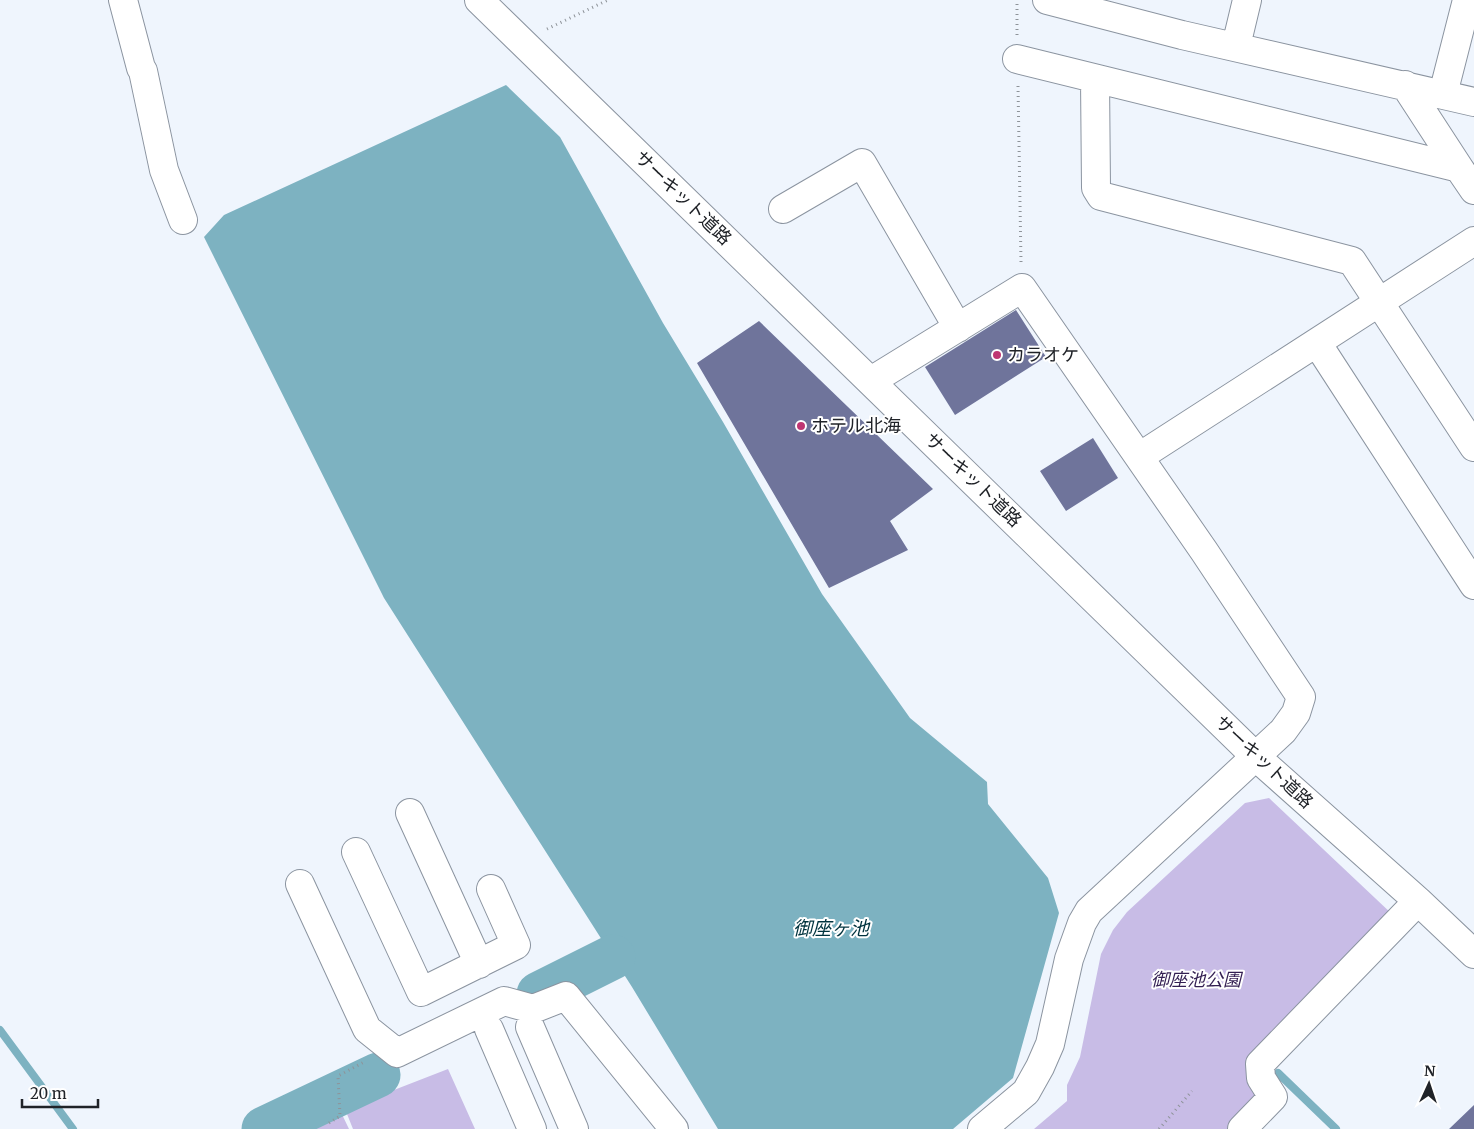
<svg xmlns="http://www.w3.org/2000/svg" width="1474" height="1129" font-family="Merriweather,'Noto Sans JP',serif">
	<rect width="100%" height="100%" fill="#eff5fd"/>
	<path fill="#c8bce6" d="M1269,798l124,117 -135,175 -2,10 -28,29h-194l33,-28v-16l13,-28 21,-103 12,-24 14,-18 118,-109z
		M448,1069l27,60h-122l-8,-20z
		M337,1104l12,25h-67z"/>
	<path fill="#7db2c1" d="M506,85l54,52 103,186 60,99 99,172 88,124 77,64 1,22 60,74 11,35 -46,165 -60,51h-235l-86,-142 -248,-389 -180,-361 20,-22z"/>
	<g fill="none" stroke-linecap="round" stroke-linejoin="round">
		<path stroke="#7db2c1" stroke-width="8" d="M0,1030l73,99
			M1278,1073l58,56"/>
		<path stroke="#7db2c1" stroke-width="45" d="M539,994l74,-37
			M264,1129l114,-54"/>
	</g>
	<path fill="#6f749b" d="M1016,310l30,47 -91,58 -30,-48z
		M759,321l174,168 -43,32 18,29 -79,38 -132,-225z
		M1093,438l25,40 -52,33 -26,-40z
		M1474,1105v24h-25z"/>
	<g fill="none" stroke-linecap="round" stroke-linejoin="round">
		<g stroke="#8b94a0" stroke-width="30">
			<path id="minor" d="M123,0l18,68 2,3 21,99 19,50
				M479,0l776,756 163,145 56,53
				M1047,0l135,35 292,67
				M1236,46l11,-46
				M1017,59l442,109 15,22
				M1095,79l1,109 5,8 251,65 122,186
				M1405,85l54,83
				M1443,94l24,-94
				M783,209l79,-46 96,165
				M1317,343l157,242
				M871,381l151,-93 182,263 97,146 -5,16 -13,18 -194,180 -7,12 -13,36 -19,85 -10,23 -14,25 -44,37
				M1139,457l335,-216
				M410,813l69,151
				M356,852l65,140 95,-47 -25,-56
				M300,884l67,145 30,24 107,-52 29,8 33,-13 108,133
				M530,1027l44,102
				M489,1029l43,100
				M1242,1129l31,-32 -12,-19 -1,-14 158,-163"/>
		</g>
		<path stroke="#8e9399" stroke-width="3" stroke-dasharray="1 4" stroke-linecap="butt" d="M547,29l61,-29
			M1017,35v-35
			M1018,86l3,176
			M329,1123l11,-7 -2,-40 28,-15
			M1159,1129l33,-38"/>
		<use href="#minor" stroke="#fff" stroke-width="28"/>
	</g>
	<g fill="#bf3672" stroke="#fff" stroke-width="2">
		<circle cx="997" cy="355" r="5"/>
		<circle cx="801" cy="426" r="5"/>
	</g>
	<g text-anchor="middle" stroke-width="4" stroke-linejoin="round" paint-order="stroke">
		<g font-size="18" fill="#202328" stroke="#fff">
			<text transform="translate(683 198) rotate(44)" y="6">サーキット道路</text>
			<text transform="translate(973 480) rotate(44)" y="6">サーキット道路</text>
			<text transform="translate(1264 762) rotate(43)" y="6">サーキット道路</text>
		</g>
		<g font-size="18" fill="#202328" stroke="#fff" text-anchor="start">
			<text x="1007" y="361">カラオケ</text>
			<text x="811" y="432">ホテル北海</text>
		</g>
		<g font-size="18" font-style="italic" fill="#331f52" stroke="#fff">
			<text x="1196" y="986">御座池公園</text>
		</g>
		<g font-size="19" font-style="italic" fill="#00333e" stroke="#fff">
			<text x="831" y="935">御座ヶ池</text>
		</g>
	</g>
	<g transform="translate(1429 1084) rotate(3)" stroke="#ffffff" stroke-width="4" paint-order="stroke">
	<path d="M0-4L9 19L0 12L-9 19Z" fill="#202328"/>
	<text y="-8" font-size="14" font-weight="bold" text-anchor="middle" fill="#202328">N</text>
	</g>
	<path d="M22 1099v8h76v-8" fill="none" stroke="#202328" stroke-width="2.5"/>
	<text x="30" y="1099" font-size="15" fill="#202328" stroke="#ffffff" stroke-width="4" paint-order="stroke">20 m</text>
</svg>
